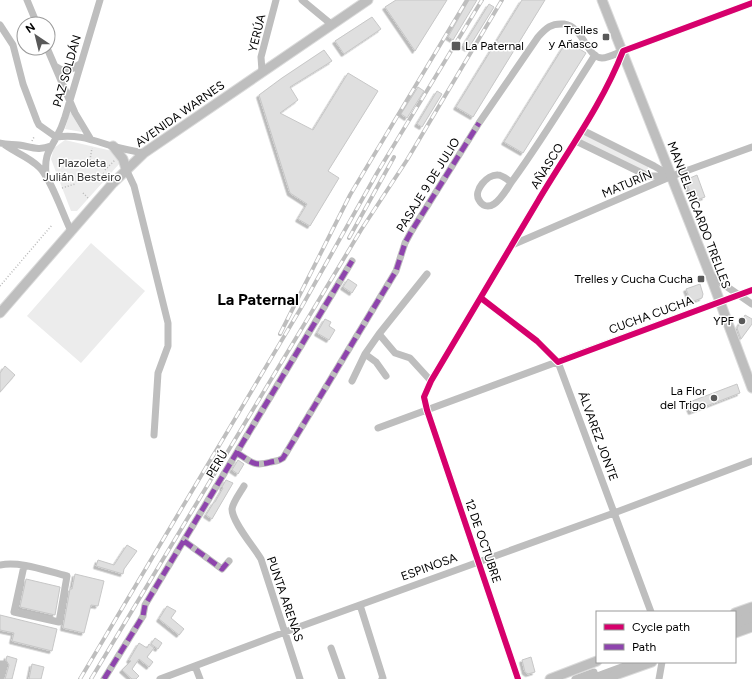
<svg xmlns="http://www.w3.org/2000/svg" width="752" height="679" font-family="Figtree,sans-serif">
	<defs>
		<filter id="shadow"><feDropShadow dx="-2.5" dy="2.5" stdDeviation="0" flood-color="#0004"/></filter>
	</defs>
	<rect width="100%" height="100%" fill="#fff"/>
	<path fill="#ececec" d="M70,111l12,21 -17,-3z
		M582,130l66,35v4l-3,3 -69,-31z
		M65,140l47,11 6,6 2,6 -43,48h-6l-20,-52 3,-11z
		M91,243l54,48 -64,72 -54,-47z"/>
	<path fill="#dfdfdf" stroke="#c7c7c7" filter="url(#shadow)" d="M396,0h51l-32,51 -30,-44z
		M469,0h8l-24,40 -5,-3z
		M522,0h23l-72,117 -17,-10z
		M489,4l5,3 -26,42 -5,-3z
		M372,17l9,12 -37,25 -9,-13z
		M567,41l19,12 -63,100 -19,-11z
		M324,50l8,11 -42,26 8,13 -18,13 33,17 35,-57 30,18 -50,80 11,7 -29,48 -12,-7 9,-15 -17,-11 -31,-98 23,-17z
		M418,87l6,4 -17,27 -6,-4z
		M437,91l5,3 -20,33 -5,-3z
		M697,175l8,22 -11,4 -7,-17 3,-6z
		M348,279l9,6 -5,8 -9,-6z
		M700,284l3,10 -1,4 -11,4 -5,-13z
		M745,315l7,4v5l-11,15 -4,-11z
		M325,319l6,3 -2,4 6,4 -6,10 -12,-7z
		M5,366l10,9 -15,17v-19z
		M737,384l3,9 -49,19 -4,-9z
		M238,460l6,4 -6,10 -6,-4z
		M226,480l7,3 -21,36 -6,-4 8,-13h1l8,-14 -1,-1z
		M127,545l10,6 -13,18 -1,5 -27,-8 2,-6 16,5z
		M75,574l29,7 -6,25 -7,-1 -7,28 -21,-5 7,-39h2z
		M26,579l34,8 -5,28 -35,-8z
		M167,606l9,5 -5,7 13,11 -5,6 -20,-16z
		M0,615l57,14 -5,22 -40,-10 2,-8 -14,-3z
		M155,638l7,5 -4,6 -7,-5z
		M139,643l8,5 2,-4 5,4 -7,9 6,5 -4,5 -10,-8 -7,10 7,7 -3,3h-4l-10,-9 9,-9 -2,-1z
		M7,656l10,3 -5,20h-7l4,-14 -3,-5z
		M531,657l4,15 -7,2 -3,-2 -3,-12z
		M32,664l12,3 -3,12h-12z"/>
	<g fill="none" stroke-linecap="round" stroke-linejoin="round">
		<g stroke="#dbdbdb" stroke-width="11">
			<path id="major" d="M602,0l108,275 42,113
				M113,146l10,13 3,10
				M0,313l113,-130 31,-30 224,-153
				M735,613l17,-6
				M735,633l17,-6
				M550,679l47,-18
				M604,679l48,-17"/>
		</g>
		<path stroke="#b9b9b9" stroke-width="1.5" stroke-dasharray="1 2" stroke-linecap="butt" d="M32,141l2,-4
			M89,166l3,-18
			M105,170l10,-10
			M103,173l4,4
			M62,188l13,-4
			M83,193l6,6
			M0,286l52,-61"/>
		<path stroke="#bebebe" stroke-width="7" d="M27,0l10,24
			M302,0l29,24
			M0,25l13,20 10,39 14,37 2,4 17,12c22,-3 36,3 56,9 11,3 21,5 32,7
			M47,48l28,65 15,25
			M55,66c9,7 16,4 25,-2
			M262,71l-1,-14 15,-57
			M582,130l72,36 17,10
			M576,141l72,35h21
			M0,143c7,2 13,1 19,2 12,2 20,6 32,1
			M5,145c11,8 24,12 34,22 12,11 24,48 32,64
			M126,169l8,17 34,137v23l-10,27 -4,62
			M46,174c-2,-22 5,-24 13,-42 3,-5 4,-10 6,-15l35,-117
			M511,182c-3,-2 -9,-7 -13,-7 -11,-1 -25,16 -19,25 3,6 9,8 15,4 8,-5 13,-16 19,-24 29,-40 55,-83 82,-125
			M512,245l160,-69 80,-29
			M427,274l-48,60 16,19 15,5 21,23
			M710,275l42,29
			M481,298l56,43 21,21 93,250
			M365,354l11,8 10,14
			M352,381l13,-27 14,-20
			M378,428l374,-138
			M237,453c15,9 16,14 34,9 5,-1 8,-1 12,-4l113,-187 9,-28 6,-11 68,-109 59,-86c8,-9 13,-14 26,-13 20,3 22,33 38,34 7,0 15,-5 21,-7l129,-48
			M244,486c-4,7 -11,16 -12,23 0,13 22,38 29,50l39,120
			M184,541l38,28 7,-8
			M0,565c21,-4 46,6 67,11l-8,46 -45,-10 10,-46
			M360,605l23,73 -1,1
			M735,620l17,-6
			M735,627l17,-6
			M331,648l11,31
			M0,664h4l-4,15
			M195,666l5,13
			M104,679l39,-63 2,-11 207,-344
			M160,679l125,-47 329,-119 138,-52
			M518,679l-91,-269 -3,-13 7,-16c36,-60 71,-120 107,-180 29,-49 64,-96 85,-150
			M575,679l19,-7
			M589,679l46,-17
			M659,679l3,-17"/>
		<use href="#major" stroke="#bebebe" stroke-width="9"/>
		<g stroke="#bebebe" stroke-width="4">
			<path id="rail" d="M349,238l45,-81
				M280,334l70,-139 117,-195
				M80,679l221,-371 76,-135 105,-173
				M91,679l270,-449 46,-70 95,-160"/>
		</g>
		<use href="#rail" stroke="#fff" stroke-width="2.5" stroke-dasharray="8" stroke-linecap="butt"/>
		<path stroke="#8e44ad" stroke-width="5" stroke-dasharray="10 5" stroke-linecap="butt" d="M237,453c15,9 16,14 34,9 5,-1 8,-1 12,-4l113,-187 9,-28 6,-11 68,-109
			M184,541l38,28 7,-8
			M104,679l39,-63 2,-11 207,-344"/>
		<g stroke="#fff" stroke-width="8">
			<path id="cycleway" d="M481,298l56,43 21,21 194,-72
				M518,679l-91,-269 -3,-13 7,-16c36,-60 71,-120 107,-180 29,-49 64,-96 85,-150l129,-48"/>
		</g>
		<use href="#cycleway" stroke="#d6006c" stroke-width="6"/>
	</g>
	<g fill="#595959" stroke="#fff" stroke-width="1.5">
		<rect x="602" y="33" width="8" height="8" rx="2"/>
		<rect x="451" y="41" width="10" height="10" rx="2"/>
		<rect x="697" y="275" width="8" height="8" rx="2"/>
		<circle cx="742" cy="321" r="4"/>
		<circle cx="714" cy="398" r="4"/>
	</g>
	<g text-anchor="middle" stroke-width="3" stroke-linejoin="round" paint-order="stroke">
		<g font-size="12" fill="#000" stroke="#fff" text-anchor="end">
			<text x="598" y="34">Trelles<tspan x="598" dy="14">y Añasco</tspan></text>
			<text x="465" y="50" text-anchor="start">La Paternal</text>
			<text x="693" y="283">Trelles y Cucha Cucha</text>
			<text x="734" y="325">YPF</text>
			<text x="706" y="395">La Flor<tspan x="706" dy="14">del Trigo</tspan></text>
		</g>
		<g font-size="12" fill="#000" stroke="#fff">
			<text transform="translate(257 33) rotate(-76)" y="4">YERÚA</text>
			<text transform="translate(67 71) rotate(-74)" y="4">PAZ SOLDÁN</text>
			<text transform="translate(180 114) rotate(-35)" y="4">AVENIDA WARNES</text>
			<text transform="translate(547 166) rotate(-58)" y="4">AÑASCO</text>
			<text transform="translate(627 184) rotate(-23)" y="4">MATURÍN</text>
			<text transform="translate(428 185) rotate(-58)" y="4">PASAJE 9 DE JULIO</text>
			<text transform="translate(699 215) rotate(69)" y="4">MANUEL RICARDO TRELLES</text>
			<text transform="translate(651 315) rotate(-20)" y="4">CUCHA CUCHA</text>
			<text transform="translate(598 436) rotate(70)" y="4">ÁLVAREZ JONTE</text>
			<text transform="translate(217 464) rotate(-59)" y="4">PERÚ</text>
			<text transform="translate(483 541) rotate(71)" y="4">12 DE OCTUBRE</text>
			<text transform="translate(429 567) rotate(-20)" y="4">ESPINOSA</text>
			<text transform="translate(285 599) rotate(71)" y="4">PUNTA ARENAS</text>
		</g>
		<g font-size="12" fill="#333" stroke="#fff">
			<text x="82" y="167">Plazoleta<tspan x="82" dy="14">Julián Besteiro</tspan></text>
		</g>
		<g font-size="16" font-weight="bold" fill="#000" stroke="#fff">
			<text x="258" y="305">La Paternal</text>
		</g>
	</g>
	<rect x="596" y="611" width="140" height="52" fill="#ffffff" stroke="#999999"/>
	<rect x="604" y="624" width="20" height="6" fill="#d6006c" stroke="#999999"/>
	<text x="632" y="631" font-size="12" fill="#000000">Cycle path</text>
	<rect x="604" y="644" width="20" height="6" fill="#8e44ad" stroke="#999999"/>
	<text x="632" y="651" font-size="12" fill="#000000">Path</text>
	<g transform="translate(36 36) rotate(325)"><circle r="19" fill="#ffffff" stroke="#999999"/>
	<path d="M0-3L7 15L0 10L-7 15Z" fill="#595959"/>
	<text y="-6" font-size="11" font-weight="bold" text-anchor="middle" fill="#000000">N</text>
	</g>
</svg>
